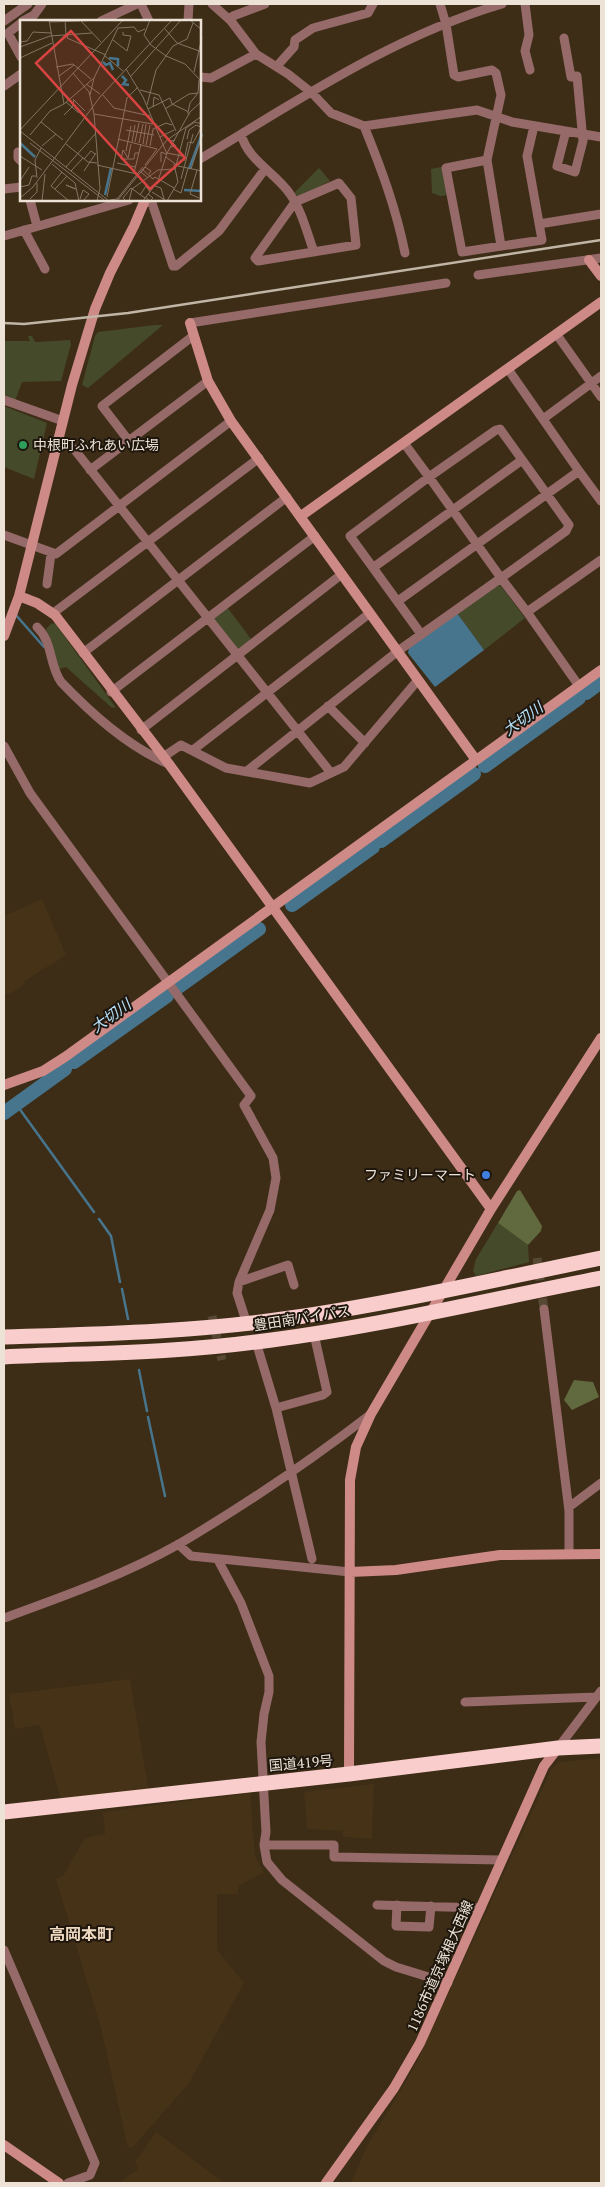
<svg xmlns="http://www.w3.org/2000/svg" width="605" height="2187" font-family="'PT Serif','Noto Sans JP',serif">
	<rect width="100%" height="100%" fill="#3d2d17"/>
	<path fill="#463216" d="M42,899l24,56 -43,27 2,2 -12,8 -9,3v-79z
		M130,1679l19,113 -87,12 -22,-79 -25,4 -6,-35z
		M601,1758v425h-250l15,-35 50,-84 136,-296 7,-6z
		M374,1784l-2,55 -29,-2v-6l-36,-2 -3,-37z
		M250,1793l5,63 9,16 -26,14v8h-21v56l27,33 -55,100 -56,64 -5,1 -27,-120 -45,-149 7,-3 22,-38 20,-4 -2,-22z
		M156,2132l68,51h-105l19,-14 -3,-7z"/>
	<path fill="#454a2b" d="M441,167l4,2 4,26 -9,1 -8,-3 -1,-24z
		M319,168l11,13 -31,16 -5,-4z
		M155,325h8l-75,63 -6,-3 13,-49 3,-4z
		M28,336h4l3,6 35,-2 1,4 -10,37 -39,1 -7,19 -11,-4v-56h26z
		M4,406l43,17 -13,56 -30,-12z
		M498,585l3,1 24,32 -41,32 -27,-37z
		M227,607l24,32 -12,11 -25,-30v-3z
		M55,623l61,85 -5,-1 -45,-40 -7,2 -2,4 -11,-44 5,-5z
		M498,1223l30,22 1,17 -53,14 -3,-5 3,-12z"/>
	<path fill="#61693e" d="M520,1190l22,36 -1,5 -13,14 -30,-22 19,-32z
		M574,1380l19,2 6,15 -27,13 -8,-10z"/>
	<path fill="#46758d" d="M457,613l27,37 -49,37 -27,-34 1,-6z"/>
	<g fill="none" stroke-linecap="round" stroke-linejoin="round">
		<path stroke="#46758d" stroke-width="2.5" d="M15,614l29,33
			M16,1104l78,108
			M99,1219l12,17 9,46
			M122,1289l6,30
			M139,1370l8,41
			M148,1417l17,79"/>
		<path stroke="#46758d" stroke-width="14" d="M586,693l15,-11
			M485,766l94,-68
			M381,841l93,-67
			M292,905l81,-58
			M177,988l82,-59
			M74,1062l93,-66
			M4,1113l61,-44"/>
		<path stroke="#574834" stroke-width="9" stroke-dasharray="9 4.5" stroke-linecap="butt" d="M537,1258l7,51
			M212,1316l10,44"/>
		<path stroke="#956a68" stroke-width="9" d="M141,4l8,17
			M212,4l19,17 25,33 32,20 24,19 19,20 33,13 113,-16 35,12 89,15
			M440,4l6,20 8,51 4,2 34,-7 4,3 5,22 -14,65 14,86
			M525,4l4,31 -4,16 5,19
			M4,21l24,-17
			M23,21l11,-6 8,-11
			M101,21l36,-17
			M188,21l1,-17
			M231,21l2,-5 32,-12
			M21,23l-13,10 13,24
			M564,38l7,39 6,-1 6,65 -8,31 -18,-6 9,-35
			M277,66l17,-19 1,-7 18,-12 55,-15 5,-9
			M200,77l11,1 45,-24
			M4,86l17,-12
			M364,126c17,42 32,82 41,127
			M241,134c7,27 35,39 49,60 12,17 17,39 24,58
			M18,152v6l3,3
			M200,159c97,-58 193,-123 302,-155
			M487,160l-41,8 16,84 80,-12 -15,-84 7,-30
			M339,183l12,15 5,47 -98,16 -3,-3 40,-56z
			M4,189l17,-2
			M30,200l7,26
			M145,202l7,1 21,63h3l43,-35 46,-62
			M539,224l62,-10
			M24,230l21,39
			M4,236l125,-36
			M478,275l123,-17
			M190,323l256,-40
			M557,335l44,62
			M508,369l71,102
			M4,400l59,21
			M543,419l58,-43
			M129,441l-27,-35 91,-70
			M58,442l16,7 257,324
			M404,443l25,34 67,-47 4,-1 69,96 -3,6 -65,47 26,34 74,-52
			M90,470l118,-89
			M4,535l52,19 175,-133
			M374,567l148,-107
			M47,584l4,-30
			M398,601l181,-130 22,30
			M527,612l52,74
			M55,615l1,-4 203,-153
			M37,627c16,15 12,38 24,55 31,32 64,62 105,81
			M83,653l204,-156
			M111,692l204,-156
			M328,706l37,37
			M141,730l201,-156
			M4,746l26,47 221,303 -7,9 29,53 3,20 -6,32 -31,72 -2,11 10,31
			M193,750l177,-137
			M163,757l18,-12 45,23 84,15 34,-16 74,-87
			M247,771l151,-120 103,-73 -72,-101 -79,59 71,98
			M239,1282l49,-17 6,20
			M544,1309l25,202v43
			M256,1342l20,66 36,151
			M276,1408l47,-13 4,-3 -13,-58
			M569,1507l32,-24
			M178,1544l13,12 159,16
			M218,1560l23,43 28,73v16l-5,22 -3,28 5,90 -2,13 3,17 15,18 102,81 12,6 52,16
			M4,1618c58,-21 120,-43 175,-74 66,-39 131,-83 192,-130
			M465,1702l132,-5
			M558,1748l43,-57
			M264,1845h70v12l168,3
			M377,1905l104,3
			M397,1905l-1,21 33,1 2,-21
			M4,1950l91,213 -5,12 -22,8"/>
		<path stroke="#ce8a87" stroke-width="10" d="M589,260l12,16
			M190,323l18,58 23,40 245,339
			M301,516l300,-214
			M19,596l18,7 18,12 114,149 322,445
			M4,636l15,-40 53,-211 23,-76 15,-36 24,-47 11,-26
			M4,1085l39,-14 22,-14 536,-387
			M350,1572l46,-2 104,-15 101,-1
			M349,1774l1,-294 6,-33 15,-33 120,-205 110,-171
			M4,2145l55,38
			M326,2183l68,-95 26,-45 124,-277 14,-18"/>
		<path stroke="#f9cdcb" stroke-width="15" d="M4,1337c95,-3 192,-5 286,-19 104,-15 208,-39 311,-60
			M4,1357c84,-4 169,-4 252,-15 116,-14 231,-42 345,-64
			M4,1812l345,-38 209,-26 43,-2"/>
		<path stroke="#c1b5a6" stroke-width="2.5" d="M4,323l20,1 104,-11 473,-73"/>
	</g>
	<circle fill="#2e9e5b" stroke="#1e160d" stroke-width="2" cx="23" cy="445" r="5"/>
	<circle fill="#3f7fe0" stroke="#1e160d" stroke-width="2" cx="486" cy="1175" r="5"/>
	<g text-anchor="middle" stroke-width="4" stroke-linejoin="round" paint-order="stroke">
		<g font-size="14" fill="#ece2d5" stroke="#1e160d" text-anchor="start">
			<text x="33" y="450">中根町ふれあい広場</text>
			<text x="476" y="1180" text-anchor="end">ファミリーマート</text>
		</g>
		<g font-size="14" fill="#ece2d5" stroke="#1e160d">
			<text transform="translate(302 1318) rotate(-9)" y="5">豊田南バイパス</text>
			<text transform="translate(301 1763) rotate(-5)" y="5">国道419号</text>
			<text transform="translate(440 1966) rotate(-66)" y="5">1186市道京塚根大西線</text>
		</g>
		<g font-size="15" font-style="italic" fill="#b5e1f9" stroke="#1e160d">
			<text transform="translate(523 719) rotate(-36)" y="5">大切川</text>
			<text transform="translate(111 1016) rotate(-36)" y="5">大切川</text>
		</g>
		<g font-size="16" font-weight="bold" fill="#eed9c0" stroke="#1e160d">
			<text x="81" y="1940">高岡本町</text>
		</g>
	</g>
	<g transform="translate(20 20)">
		<rect width="181" height="181" fill="#3d2d17"/>
		<path fill="none" stroke="#46758d" stroke-width="2.5" d="M89,38l9,1v7M83,42l3,3 4,-2 3,7M102,56l4,4 -3,4 6,1M0,123l15,14M169,149l13,-35M164,170l18,1M85,175l6,-27"/>
		<path fill="none" stroke="#837563" stroke-width="1" d="M29,0l15,84M45,0l1,15M60,0l21,22M130,0l-6,15 7,10 15,11 19,8 17,18M170,0l12,10M61,1l18,-1M29,2l31,-1M98,8l16,-1 4,5 7,-3M145,9l12,14 25,9M48,15l-1,3 39,17M93,20l14,11 4,-15 -8,-1v-3M0,22l7,-1 6,-9 18,1M0,27l30,-11 42,-3M85,36l18,15M0,38l32,-15M36,47l17,-3 18,15M106,49l17,28 24,57M174,52l8,-35M53,53l16,19 5,22 6,74 -3,13M39,56l15,-11M111,56l50,-56M66,64l14,10M120,70l19,5 17,36M82,74l12,14 36,8M70,75l4,-17 24,-50M53,79l12,12M46,82l13,11M127,85l9,-35 17,-24 14,-7 6,-16M133,87l1,-10 5,3M128,89l22,-11 2,6 15,7 2,4M145,89l24,-15 9,-1 1,-13M168,92l2,-9 8,-10M74,94l59,10M44,95l8,-8 2,-7M21,102l22,18M0,110l103,-110M106,110l28,5M0,111l89,70M10,115l20,-24 14,-7 30,-26M140,117l14,-7M98,119l39,10 -12,16M167,119l2,-9 7,-5 5,2M112,122l3,-17M115,122l4,-19M169,122l4,1 9,-17M10,123l74,57M119,123l4,-19M46,124l22,18 9,1M111,124l-3,14 -5,-8 -2,9h13l1,-6h4M123,124l3,-20M126,125l4,-20M22,126l14,-12M130,126l3,-17 13,-6 6,2M151,127l5,-1 -5,-5 4,-1M106,131l5,-25M147,133l15,3M0,136l22,14M146,137l12,9 24,5M64,139l7,-8 4,3M164,141l4,-19M141,142v-10l5,2M97,143l18,4M32,144l23,19 4,18M77,145l40,9M46,147l30,-34M155,149l11,-41 9,-6 7,2M171,149l11,-33M123,150l10,9 2,-2 19,11M177,150l-7,24 9,4M51,151l12,-13M64,151l12,-18M42,152l-11,14 18,15M114,153l7,-29M17,158l-2,-18 6,-12M128,158l-7,-6 4,-5 6,4 -2,3M161,159l12,-45M0,161l9,-14M135,166l6,2 3,11M0,167l9,-2 3,-9h4M111,168l14,10M35,169l12,-13M55,169l-9,-4 10,4M153,169l8,4 7,-25M132,172l13,8M120,175l6,-9 4,6M87,177l20,-99 11,-11M125,177l5,4 3,-3 -5,-4M0,178l13,-11 67,-90 72,-77M10,179l7,-7v-9M60,179l3,-9 6,4 -6,7M90,180l7,-1 26,-32M22,181l3,-27M97,181l50,-61 35,-24M106,181l-3,-3 8,-10M109,181l3,-12 26,-19 17,-1M123,181l15,-20 9,-28 23,-41 12,-11M147,181l11,-19 -4,-18"/>
		<path fill="#d94442" fill-opacity="0.15" stroke="#d94442" stroke-width="2.5" d="M51,11l114,127 -35,31 -114,-126z"/>
		<rect width="181" height="181" fill="none" stroke="#ece2d5" stroke-width="2.5"/>
	</g>
	<rect width="605" height="2187" fill="none" stroke="#ece2d5" stroke-width="10"/>
</svg>
